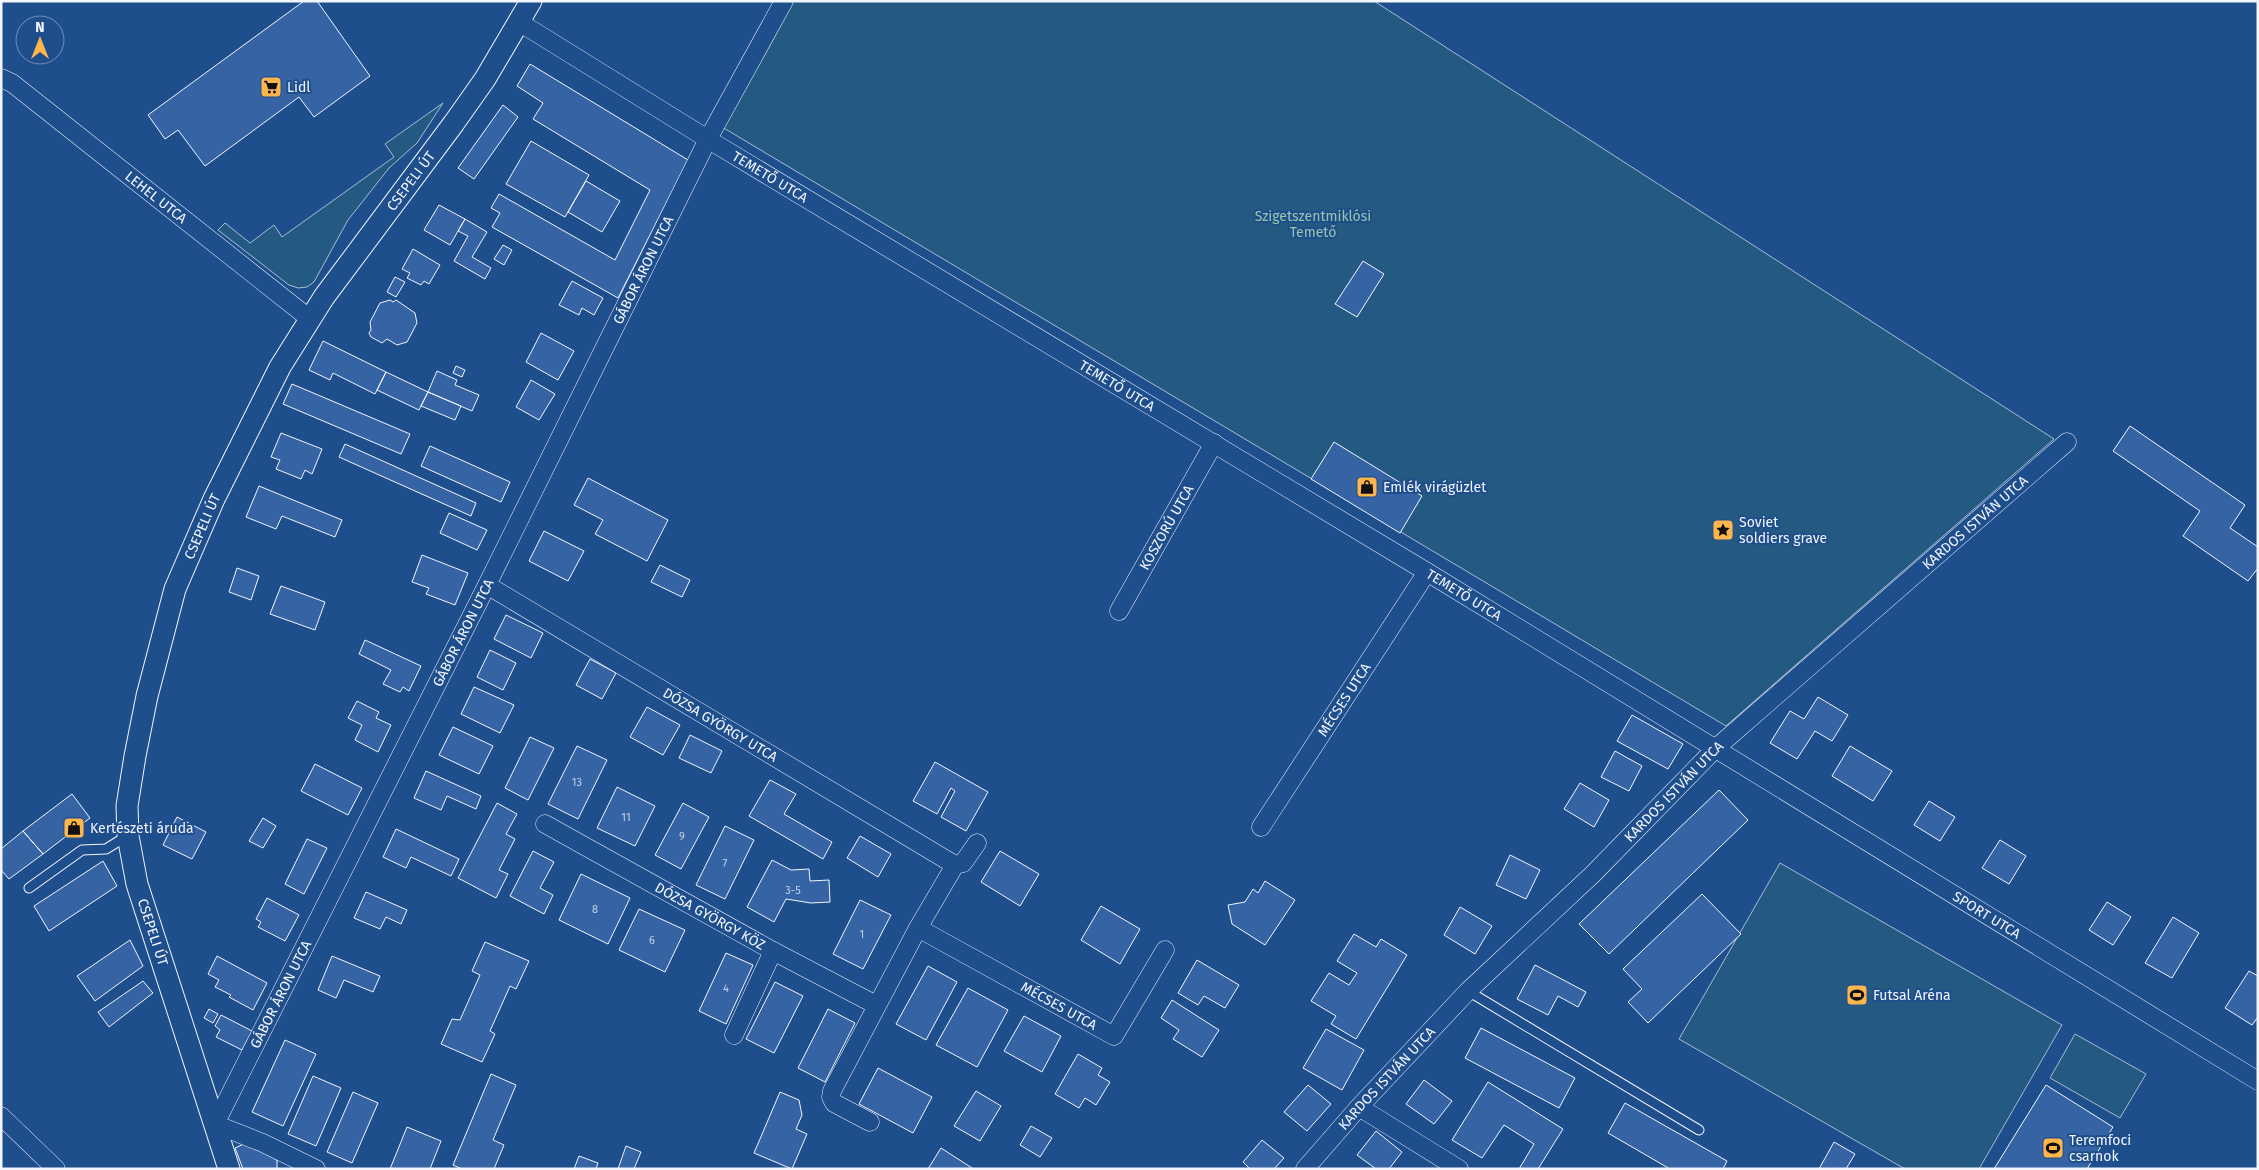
<svg xmlns="http://www.w3.org/2000/svg" width="2259" height="1170" font-family="'Fira Sans',sans-serif">
	<rect width="100%" height="100%" fill="#1f4e8c"/>
	<path fill="#245a82" stroke="#a8bbd7" d="M788,1h586l680,438 -328,287 -1004,-599z
		M443,103l-26,40 -28,25 -41,52 -34,62 -7,5 -9,1 -9,-3 -71,-55 7,-7 25,20 24,-18 8,12 112,-80 -9,-13z
		M1780,863l282,162 -83,144h-74l-226,-130z
		M2075,1034l71,40 -26,44 -70,-40z"/>
	<path fill="#3563a3" stroke="#f2f6ff" d="M304,1h13l53,75 -56,41 -15,-20 -94,69 -27,-36 -13,9 -17,-24z
		M530,64l158,96 -70,138 -126,-71 8,-14 -9,-5 8,-14 116,66 35,-70 -117,-71 10,-16 -26,-17z
		M503,105l15,12 -44,62 -16,-11z
		M531,141l58,34 -24,42 -59,-33z
		M586,181l34,20 -18,31 -34,-20z
		M439,205l26,14 -15,26 -26,-15z
		M465,219l22,13 -15,25 19,11 -6,11 -31,-18 14,-25 -10,-5z
		M503,245l9,5 -8,15 -10,-6z
		M413,249l27,16 -11,19 -5,-3 -3,4 -14,-7 3,-5 -8,-4z
		M1363,261l21,13 -27,43 -22,-13z
		M395,277l10,5 -9,15 -9,-5z
		M572,281l31,17 -9,17 -12,-7 -3,7 -20,-10z
		M390,300l3,2 3,-2 19,13 2,10 -10,19 -10,3 -10,-6 -5,4 -11,-6 -2,-4 2,-3 -1,-8 10,-19z
		M541,333l33,18 -16,29 -32,-18z
		M323,341l63,31 -11,22 -42,-21 -3,7 -21,-10z
		M456,366l9,4 -3,7 -9,-4z
		M437,371l20,9 -2,5 24,10 -7,16 -44,-19z
		M386,372l42,20 -9,18 -42,-20z
		M531,380l24,14 -16,26 -23,-13z
		M292,384l118,50 -9,20 -118,-50z
		M428,392l33,14 -6,14 -34,-14z
		M2130,426l115,79 -15,23 28,19v21l-10,13 -65,-45 17,-25 -87,-60z
		M281,433l41,16 -10,25 -7,-4 -4,9 -25,-10 4,-9 -9,-3z
		M1334,442l88,54 -22,37 -89,-54z
		M345,444l131,59 -5,13 -132,-59z
		M430,446l80,36 -9,20 -80,-36z
		M588,478l80,42 -21,41 -52,-27 8,-14 -29,-15z
		M259,486l83,34 -7,17 -53,-21 -6,13 -30,-12z
		M449,513l38,17 -10,20 -37,-17z
		M544,531l40,20 -16,30 -39,-20z
		M422,555l46,18 -13,32 -29,-11 3,-6 -17,-6z
		M660,565l30,15 -8,17 -31,-15z
		M237,568l22,8 -8,24 -22,-8z
		M281,586l44,16 -10,28 -45,-16z
		M506,615l37,18 -12,25 -37,-19z
		M365,640l56,26 -12,25 -6,-4 -3,5 -17,-8 8,-14 -32,-16z
		M490,650l26,13 -13,27 -26,-13z
		M590,659l26,14 -14,26 -26,-14z
		M474,687l40,18 -14,28 -39,-19z
		M1818,697l30,18 -16,26 -17,-10 -18,28 -27,-16 20,-32 14,8z
		M357,701l22,11 -3,6 15,7 -13,27 -23,-12 7,-15 -14,-7z
		M647,707l33,18 -17,30 -33,-18z
		M1632,715l51,29 -15,25 -51,-28z
		M453,727l40,19 -14,28 -40,-19z
		M690,735l32,16 -11,22 -32,-15z
		M530,737l24,11 -26,52 -23,-12z
		M577,746l30,14 -29,59 -30,-15z
		M1850,746l42,25 -19,30 -41,-25z
		M1615,751l27,15 -13,25 -28,-14z
		M935,762l53,30 -22,39 -25,-14 14,-26 -4,-3 -14,26 -24,-13z
		M315,764l47,24 -14,27 -47,-24z
		M426,771l55,25 -5,13 -29,-13 -6,14 -27,-12z
		M770,780l26,14 -12,20 48,28 -9,17 -74,-43z
		M1580,783l29,17 -15,27 -30,-18z
		M617,787l38,19 -20,40 -38,-18z
		M1719,790l29,30 -139,134 -30,-30z
		M72,794l18,24 -47,36 -20,-23z
		M1929,801l26,16 -15,24 -26,-16z
		M497,803l20,11 -11,20 9,5 -16,31 9,4 -12,24 -38,-20z
		M683,803l26,14 -28,52 -26,-14z
		M177,817l29,15 -14,27 -29,-14z
		M263,818l13,8 -13,22 -14,-7z
		M725,826l29,14 -29,59 -29,-14z
		M396,829l63,30 -8,17 -40,-19 -5,11 -23,-11z
		M23,831l20,23 -34,25 -8,-9v-21z
		M860,836l31,18 -13,23 -31,-19z
		M307,839l20,9 -23,46 -19,-10z
		M2000,840l26,16 -17,28 -27,-16z
		M533,851l21,11 -14,26 13,7 -9,19 -34,-18z
		M1000,851l39,23 -19,32 -39,-24z
		M1510,855l30,15 -14,29 -30,-14z
		M772,860l19,10 18,-1 1,12 19,-1 1,22 -19,1 -25,-4 -12,23 -27,-15z
		M103,861l14,25 -68,45 -15,-25z
		M581,874l49,24 -22,46 -49,-24z
		M1265,881l30,19 -30,45 -33,-21 -4,-19 17,-3 8,-13 5,4z
		M366,892l41,18 -6,14 -15,-7 -6,12 -26,-11z
		M1702,894l39,40 -93,89 -20,-21 14,-13 -19,-20z
		M267,898l32,17 -14,26 -27,-14 3,-5 -5,-3z
		M860,900l31,15 -28,54 -30,-15z
		M2107,902l24,15 -18,28 -24,-15z
		M1101,906l39,23 -20,35 -39,-24z
		M1460,907l32,19 -17,28 -31,-19z
		M639,909l46,21 -20,42 -46,-22z
		M2173,917l26,16 -27,45 -27,-15z
		M1354,934l22,13 5,-8 26,16 -51,84 -25,-15 5,-8 -25,-15 18,-28 20,12 8,-12 -20,-12z
		M130,940l13,26 -48,35 -18,-25z
		M485,942l44,19 -13,28 -6,-3 -20,45 5,3 -13,28 -41,-18 11,-25 8,1 20,-45 -8,-4z
		M726,953l27,12 -27,59 -27,-13z
		M217,956l50,27 -14,27 -24,-13 2,-2 -16,-8 4,-7 -11,-6z
		M332,956l48,20 -7,16 -29,-12 -8,18 -18,-8z
		M1197,960l42,25 -14,23 -21,-12 -6,9 -20,-12z
		M1535,965l51,27 -8,15 -20,-11 -10,19 -31,-16z
		M928,966l29,16 -31,58 -30,-16z
		M2249,971l9,5v41l-6,8 -27,-17z
		M143,981l10,12 -44,34 -11,-15z
		M775,982l28,14 -29,57 -28,-14z
		M968,988l40,22 -31,57 -41,-22z
		M1172,1000l47,30 -17,27 -29,-18 6,-9 -18,-12z
		M209,1009l9,5 -5,9 -9,-5z
		M828,1009l27,14 -30,59 -27,-14z
		M221,1015l31,16 -10,19 -26,-13 4,-7 -5,-4z
		M1024,1016l37,20 -19,36 -38,-21z
		M1481,1028l94,50 -16,30 -94,-50z
		M1326,1029l38,21 -22,40 -39,-22z
		M285,1040l31,14 -33,72 -31,-14z
		M1078,1054l24,14 -4,7 12,7 -14,23 -11,-7 -6,10 -24,-14z
		M878,1068l54,29 -19,36 -54,-29z
		M491,1074l25,11 -23,55 11,5 -10,24h-32l-9,-4z
		M313,1076l28,12 -25,58 -28,-12z
		M1424,1080l28,21 -18,23 -28,-20z
		M1488,1082l75,47 -25,40h-19l15,-25 -30,-19 -22,33 -30,-18z
		M1308,1085l23,19 -24,27 -23,-19z
		M2046,1085l67,42 -26,42h-93z
		M976,1091l25,15 -21,35 -26,-15z
		M353,1092l25,11 -26,60 -25,-11z
		M780,1092l19,8 3,15 -6,14 11,5 -15,35 -38,-16z
		M1625,1103l102,58 -4,8h-53l-62,-36z
		M1031,1126l21,12 -12,19 -20,-12z
		M407,1127l34,14 -11,28h-40z
		M1376,1131l26,21 -13,17h-13l-19,-14z
		M1262,1140l22,18 -10,11h-24l-7,-7z
		M1834,1142l21,12 -9,15h-27z
		M246,1143l31,17v9h-34l-8,-21z
		M626,1146l15,6 -7,17h-16z
		M941,1148l31,20v1h-44z
		M579,1156l19,7 -2,6h-22z"/>
	<g fill="none" stroke-linecap="round" stroke-linejoin="round">
		<g stroke="#f2f6ff" stroke-width="11">
			<path id="service" d="M29,888l53,-38 24,-1 21,-13
				M1468,991l231,139"/>
		</g>
		<g stroke="#f2f6ff" stroke-width="19">
			<g id="minor">
				<path id="s1" d="M519,22l195,121 713,429 831,509"/>
				<path id="s2" d="M1,78l11,5 298,236"/>
				<path id="s3" d="M487,585l468,280"/>
				<path id="s4" d="M1119,611l95,-168"/>
				<path id="s5" d="M545,824l228,127 103,54"/>
				<path id="s6" d="M1261,827l166,-255"/>
				<path id="s7" d="M918,928l196,108 51,-86"/>
				<path d="M734,1035l39,-84"/>
				<path d="M1359,1107l100,62"/>
				<path d="M1,1116l55,53"/>
				<path d="M870,1122l-36,-19 -3,-6 1,-6 86,-163 37,-63 8,-2 14,-20"/>
				<path id="s8" d="M316,1169l-53,-26 -48,-19 272,-539 221,-446 76,-138"/>
				<path id="s9" d="M1305,1169l54,-62 109,-116 125,-117 123,-126 351,-306"/>
			</g>
		</g>
		<g stroke="#f2f6ff" stroke-width="23">
			<g id="tertiary">
				<path id="s10" d="M229,1169l-92,-285 -9,-48 -1,-30 8,-50 12,-60 28,-107 39,-90 66,-132 44,-70 130,-174 31,-44 46,-78"/>
			</g>
		</g>
		<use href="#service" stroke="#1f4e8c" stroke-width="9"/>
		<use href="#minor" stroke="#1f4e8c" stroke-width="18"/>
		<use href="#tertiary" stroke="#1f4e8c" stroke-width="21"/>
	</g>
	<defs>
		<g id="supermarket-square" transform="scale(1.125)"><rect x="-9" y="-9" width="18" height="18" rx="4" fill="#ffb74d" stroke="#1f4e8c"/><path d="M-6-5.5h2.5l.6 2H6L4.5 2H-2.5L-4.4-4H-6ZM-1.5 3.2a1.3 1.3 0 1 0 .1 0ZM3 3.2a1.3 1.3 0 1 0 .1 0Z" fill="#111"/></g>
		<g id="shop-square" transform="scale(1.125)"><rect x="-9" y="-9" width="18" height="18" rx="4" fill="#ffb74d" stroke="#1f4e8c"/><path d="M-5-2.5h2.3a2.7 3.5 0 0 1 5.4 0H5L5.5 6h-11ZM-1.5-2.5h3a1.5 2.3 0 0 0-3 0Z" fill="#111"/></g>
		<g id="sight-square" transform="scale(1.125)"><rect x="-9" y="-9" width="18" height="18" rx="4" fill="#ffb74d" stroke="#1f4e8c"/><path d="M0-6L1.8-2.2L6-1.7L2.9 1.2L3.7 5.4L0 3.3L-3.7 5.4L-2.9 1.2L-6-1.7L-1.8-2.2Z" fill="#111"/></g>
		<g id="stadium-square" transform="scale(1.125)"><rect x="-9" y="-9" width="18" height="18" rx="4" fill="#ffb74d" stroke="#1f4e8c"/><path d="M0-5a6.5 5 0 1 0 0 10a6.5 5 0 1 0 0-10ZM-3.5-1.8h7v3.6h-7Z" fill="#111"/></g>
	</defs>
	<g fill-rule="evenodd">
		<use href="#supermarket-square" x="271" y="87"/>
		<use href="#shop-square" x="1367" y="487"/>
		<use href="#sight-square" x="1723" y="530"/>
		<use href="#shop-square" x="74" y="828"/>
		<use href="#stadium-square" x="1857" y="995"/>
		<use href="#stadium-square" x="2053" y="1148"/>
	</g>
	<g text-anchor="middle" stroke-width="4" stroke-linejoin="round" paint-order="stroke">
		<g font-size="11" fill="#c3d1e8">
			<text x="577" y="786">13</text>
			<text x="626" y="821">11</text>
			<text x="682" y="840">9</text>
			<text x="725" y="867">7</text>
			<text x="793" y="894">3-5</text>
			<text x="595" y="913">8</text>
			<text x="862" y="938">1</text>
			<text x="652" y="944">6</text>
			<text x="726" y="992">4</text>
		</g>
		<g font-size="14" fill="#f2f6ff" stroke="#1f4e8c" text-anchor="start">
			<text x="287" y="92">Lidl</text>
			<text x="1383" y="492">Emlék virágüzlet</text>
			<text x="1739" y="527">Soviet<tspan x="1739" dy="16">soldiers grave</tspan></text>
			<text x="90" y="833">Kertészeti áruda</text>
			<text x="1873" y="1000">Futsal Aréna</text>
			<text x="2069" y="1145">Teremfoci<tspan x="2069" dy="16">csarnok</tspan></text>
		</g>
		<g font-size="14" fill="#f2f6ff" stroke="#1f4e8c">
			<text dy="5" stroke="none"><textPath href="#s1" startOffset="295">TEMETŐ UTCA</textPath></text>
			<text dy="5" stroke="none"><textPath href="#s10" startOffset="1074">CSEPELI ÚT</textPath></text>
			<text dy="5" stroke="none"><textPath href="#s2" startOffset="196">LEHEL UTCA</textPath></text>
			<text dy="5" stroke="none"><textPath href="#s8" startOffset="1066">GÁBOR ÁRON UTCA</textPath></text>
			<text dy="5" stroke="none"><textPath href="#s1" startOffset="700">TEMETŐ UTCA</textPath></text>
			<text dy="5" stroke="none"><textPath href="#s9" startOffset="932">KARDOS ISTVÁN UTCA</textPath></text>
			<text dy="5" stroke="none"><textPath href="#s10" startOffset="669">CSEPELI ÚT</textPath></text>
			<text dy="5" stroke="none"><textPath href="#s4" startOffset="96">KOSZORÚ UTCA</textPath></text>
			<text dy="5" stroke="none"><textPath href="#s1" startOffset="1105">TEMETŐ UTCA</textPath></text>
			<text dy="5" stroke="none"><textPath href="#s8" startOffset="661">GÁBOR ÁRON UTCA</textPath></text>
			<text dy="5" stroke="none"><textPath href="#s6" startOffset="152">MÉCSES UTCA</textPath></text>
			<text dy="5" stroke="none"><textPath href="#s3" startOffset="272">DÓZSA GYÖRGY UTCA</textPath></text>
			<text dy="5" stroke="none"><textPath href="#s9" startOffset="528">KARDOS ISTVÁN UTCA</textPath></text>
			<text dy="5" stroke="none"><textPath href="#s1" startOffset="1718">SPORT UTCA</textPath></text>
			<text dy="5" stroke="none"><textPath href="#s5" startOffset="189">DÓZSA GYÖRGY KÖZ</textPath></text>
			<text transform="translate(153 932) rotate(72)" y="5">CSEPELI ÚT</text>
			<text dy="5" stroke="none"><textPath href="#s8" startOffset="256">GÁBOR ÁRON UTCA</textPath></text>
			<text dy="5" stroke="none"><textPath href="#s7" startOffset="161">MÉCSES UTCA</textPath></text>
			<text dy="5" stroke="none"><textPath href="#s9" startOffset="122">KARDOS ISTVÁN UTCA</textPath></text>
		</g>
		<g font-size="14" fill="#97c8a6" stroke="#1f4e8c">
			<text x="1313" y="221">Szigetszentmiklósi<tspan x="1313" dy="16">Temető</tspan></text>
		</g>
	</g>
	<rect width="2259" height="1170" fill="none" stroke="#f2f6ff" stroke-width="5"/>
	<g transform="translate(40 40)"><circle r="24" fill="#1f4e8c" stroke="#7391ba"/>
	<path d="M0-4L9 19L0 12L-9 19Z" fill="#ffb74d"/>
	<text y="-8" font-size="14" font-weight="bold" text-anchor="middle" fill="#f2f6ff">N</text>
	</g>
</svg>
